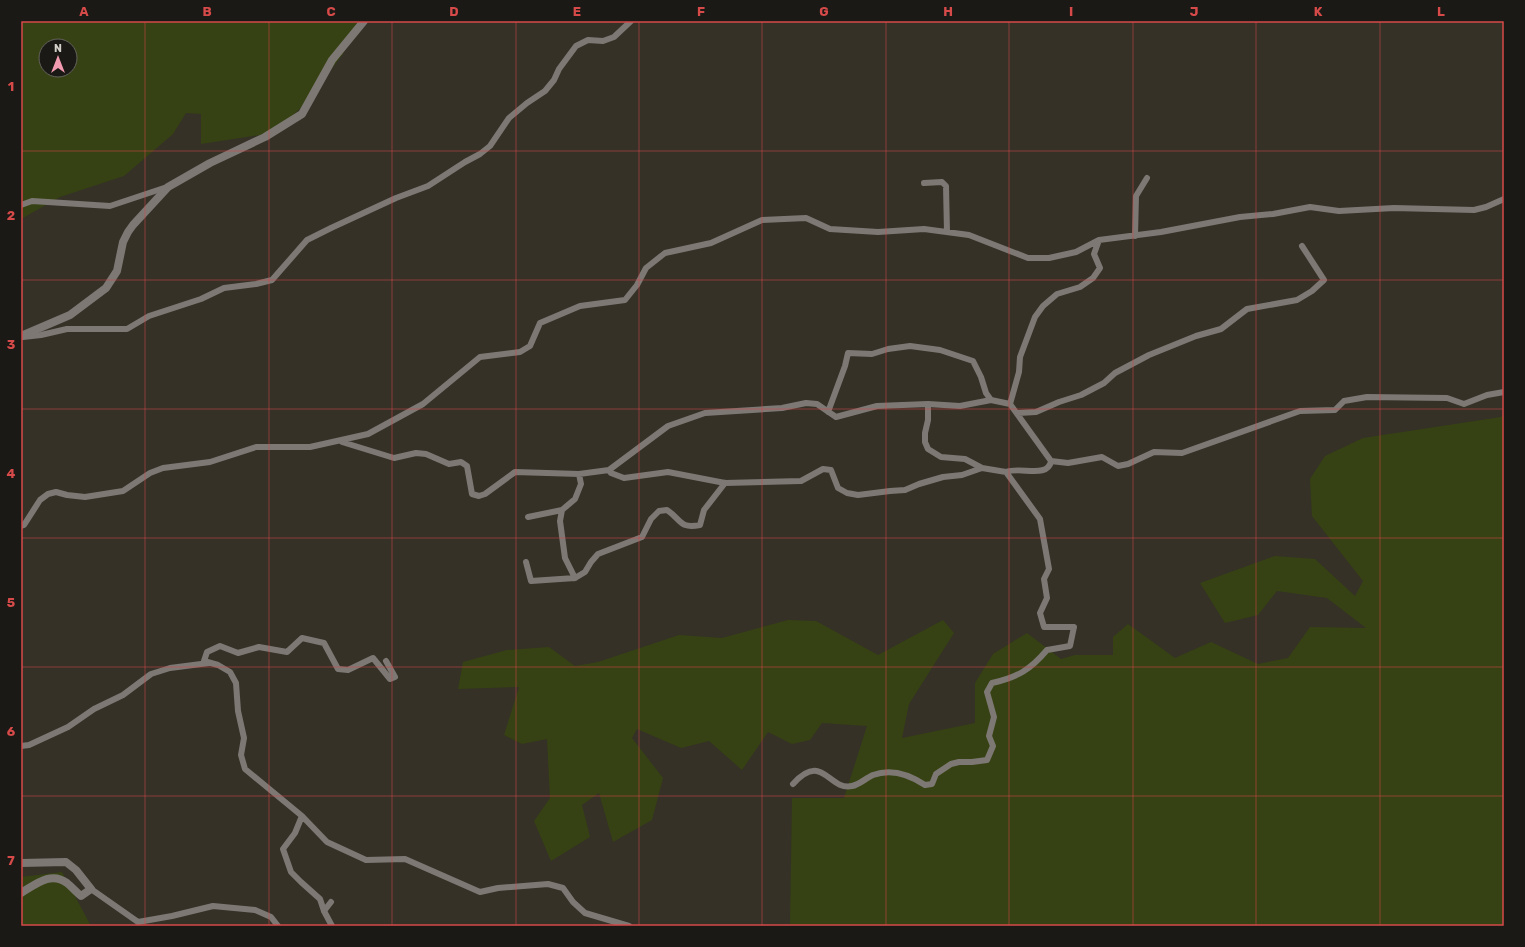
<svg xmlns="http://www.w3.org/2000/svg" width="1525" height="947" font-family="Rubik,sans-serif">
	<rect width="100%" height="100%" fill="#353127"/>
	<path fill="#364213" fill-rule="evenodd" d="M21,21h337l-15,33 -39,51 -31,28 -72,11v-30l-15,-1 -13,21 -49,42 -64,21 -39,22zM46,46h24v24h-24z
		M1504,412v514h-714l2,-128h52l23,-72 -45,-3 -12,17 -18,4 -24,-12 -26,38 -33,-29 -28,7 -44,-19 -5,9 31,40 -11,42 -39,22 -14,-49 -17,12 8,32 -39,24 -17,-40 16,-23 -3,-59 -25,5 -18,-9 15,-48 -61,2 5,-27 44,-12 42,-3 26,19 23,-4 81,-27 43,3 66,-18 28,1 62,34 65,-35 11,13 -45,71 -7,34 73,-15v-40l18,-29 34,-21 34,26 14,-4h38v-18l15,-13 47,34 36,-16 47,22 30,-6 22,-31 56,1 -39,-30 -50,-7 -19,24 -33,8 -25,-40 75,-27 40,3 40,37 8,-15 -51,-65 -2,-37 15,-23 38,-18 138,-21z
		M62,872l29,54h-70v-49z"/>
	<g fill="none" stroke-linecap="round" stroke-linejoin="round">
		<path stroke="#7d7874" stroke-width="6" d="M924,183l18,-1 4,4 1,46
			M21,205l11,-4 78,5 57,-19
			M1135,236l1,-40 11,-18
			M23,337l18,-2 26,-6h60l22,-13 52,-17 23,-11 32,-4 16,-4 35,-40 24,-12 65,-30 32,-12 37,-24 15,-8 10,-8 19,-28 18,-15 18,-12 9,-11 5,-11 17,-23 12,-6 15,1 11,-4 17,-16
			M1010,404l9,-32 1,-15 15,-40 8,-11 14,-12 23,-7 13,-9 7,-10 -6,-14 5,-14
			M828,412l17,-46 3,-13 24,1 16,-5 22,-3 30,4 33,11 8,16 5,16 5,7
			M1018,413l18,-1 23,-10 22,-7 23,-12 11,-10 34,-18 47,-19 25,-7 26,-20 50,-9 15,-9 12,-11 -22,-34
			M342,442l52,16 22,-5 10,1 23,10 12,-2 6,4 5,28 7,2 6,-2 30,-22 64,2 30,-4 59,-44 37,-13 77,-5 24,-5 11,1 19,13 41,-11 51,-2 32,2 31,-6 19,4 41,57 17,2 34,-6 16,9 10,-2 26,-12 28,1 118,-42 35,-1 9,-9 23,-4 80,1 17,6 23,-9 17,-3
			M609,470l2,3 13,5 44,-6 57,11 76,-2 22,-12 8,1 7,18 9,5 11,2 32,-4 15,-1 14,-6 24,-7 19,-2 20,-7
			M1006,472c14,-6 42,7 45,-11
			M528,517l34,-7 13,-11 6,-15 -2,-10
			M21,526l3,-1 16,-25 8,-6 8,-2 11,3 18,2 38,-6 27,-18 13,-5 47,-6 46,-15h54l58,-13 55,-30 57,-47 40,-5 10,-6 10,-23 40,-17 45,-6 12,-15 9,-17 19,-15 46,-10 51,-23 44,-2 24,11 48,3 46,-3 45,6 59,23h21l27,-6 23,-12 62,-8 79,-15 33,-3 37,-7 29,4 55,-3 80,2 12,-3 18,-8
			M526,562l5,19 44,-3 -10,-20 -5,-37 2,-11
			M575,578l10,-6 6,-10 7,-8 44,-17 9,-18 8,-8 8,-1c15,10 12,19 33,15l4,-15 21,-27
			M386,661l9,16 -5,2 -17,-21 -25,12 -10,-1 -14,-26 -22,-5 -15,14 -28,-5 -21,6 -18,-7 -13,6 -3,9 14,4 12,7 6,11 2,28 6,27 -3,17 4,14 57,47 25,26 39,18 39,-1 75,33 18,-4 50,-4 15,4 10,14 12,11 44,13
			M21,746l8,-1 39,-18 26,-18 29,-14 28,-21 19,-6 39,-5
			M793,784c30,-33 35,7 59,2 7,-1 14,-8 21,-11 19,-7 37,0 52,10l7,-1 4,-10 15,-10 8,-2h13l15,-2 6,-14 -4,-10 5,-19 -7,-25 5,-9c26,-6 38,-13 55,-33l23,-4 4,-19h-30l-4,-14 7,-15 -3,-19 5,-10 -9,-50 -34,-47 -24,-4 -17,-9 -24,-2 -13,-8 -3,-7v-9l3,-13v-16
			M302,816l-7,17 -12,16 8,23 10,10 19,17 4,12 8,15
			M91,889l47,33 34,-6 41,-10 42,4 16,7 7,9
			M324,911l7,-9"/>
		<path stroke="#7d7874" stroke-width="8" d="M21,336l49,-21 36,-27 11,-17 6,-29 5,-10 5,-7 35,-38 42,-24 55,-26 37,-23 30,-54 32,-39
			M21,863l45,-1 10,8 15,19 -10,7c-5,-4 -9,-9 -14,-13 -16,-12 -31,1 -46,10"/>
	</g>
	<path fill="none" stroke="#d64a49" stroke-width="1" stroke-opacity="0.55" d="M145,21v905M269,21v905M392,21v905M516,21v905M639,21v905M762,21v905M886,21v905M1009,21v905M1133,21v905M1256,21v905M1380,21v905M21,151h1483M21,280h1483M21,409h1483M21,538h1483M21,667h1483M21,796h1483"/>
	<rect width="1525" height="947" fill="none" stroke="#1b1915" stroke-width="44"/>
	<g transform="translate(58 58)"><circle r="19" fill="#1b1915" stroke="#65635e"/>
	<path d="M0-3L7 15L0 10L-7 15Z" fill="#f29aaf"/>
	<text y="-6" font-size="11" font-weight="bold" text-anchor="middle" fill="#d4d1cb">N</text>
	</g>
	<rect x="22" y="22" width="1481" height="903" fill="none" stroke="#d64a49" stroke-width="1.5"/>
	<g font-size="13" text-anchor="middle" font-weight="bold" fill="#d64a49">
		<text x="84" y="16">A</text>
		<text x="207" y="16">B</text>
		<text x="331" y="16">C</text>
		<text x="454" y="16">D</text>
		<text x="577" y="16">E</text>
		<text x="701" y="16">F</text>
		<text x="824" y="16">G</text>
		<text x="948" y="16">H</text>
		<text x="1071" y="16">I</text>
		<text x="1194" y="16">J</text>
		<text x="1318" y="16">K</text>
		<text x="1441" y="16">L</text>
		<text x="11" y="91">1</text>
		<text x="11" y="220">2</text>
		<text x="11" y="349">3</text>
		<text x="11" y="478">4</text>
		<text x="11" y="607">5</text>
		<text x="11" y="736">6</text>
		<text x="11" y="865">7</text>
	</g>
</svg>
